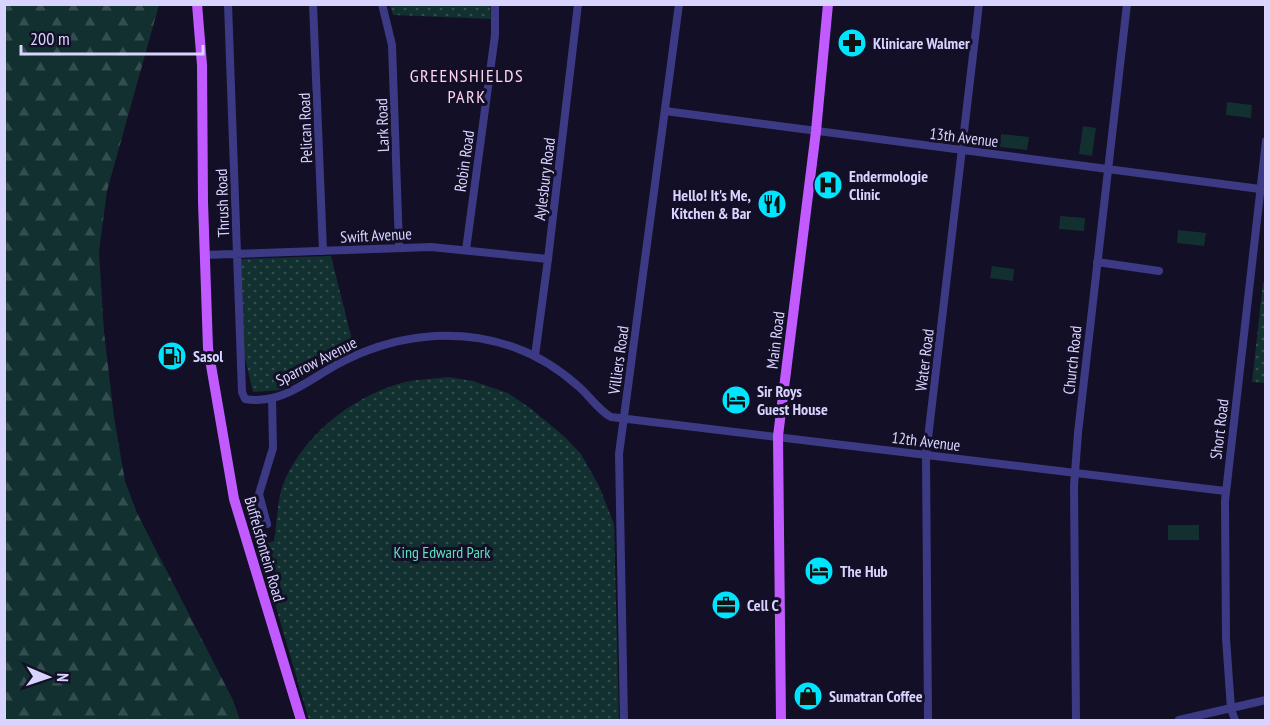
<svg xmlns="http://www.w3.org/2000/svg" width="1270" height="725" font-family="'PT Sans Narrow',sans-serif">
	<defs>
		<pattern id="green-dots" width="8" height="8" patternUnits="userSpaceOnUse" patternTransform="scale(1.5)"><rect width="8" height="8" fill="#12302f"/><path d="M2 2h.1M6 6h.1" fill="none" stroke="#344d4e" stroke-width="1.8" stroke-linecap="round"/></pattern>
		<pattern id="forest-firs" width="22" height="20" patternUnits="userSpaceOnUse" patternTransform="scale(1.5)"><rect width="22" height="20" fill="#12302f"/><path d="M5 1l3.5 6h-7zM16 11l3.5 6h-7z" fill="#344d4e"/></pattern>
	</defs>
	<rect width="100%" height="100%" fill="#130f26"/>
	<path fill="url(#green-dots)" d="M390,5h100l1,14 -98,-4z
		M331,256l23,92 -73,42 -28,2 -9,-38 -4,-95z
		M1265,280v103l-13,-1 11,-99z
		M448,377l25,4 35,12 22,15 35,29 16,17 18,32 15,38 5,196h-310l-51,-174 16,-5c3,-17 3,-38 8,-54 19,-50 67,-88 116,-103 16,-5 34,-5 50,-7z"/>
	<path fill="url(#forest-firs)" d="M4,5h155l-52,186 -8,61 5,80 10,85 11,64 12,32 96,187 7,20h-235z"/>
	<path fill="#12302f" d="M1227,102l25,3 -1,13 -25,-3z
		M1083,126l13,2 -4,28 -13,-2z
		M1001,134l28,3 -2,13 -27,-3z
		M1060,216l25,2 -1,13 -25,-2z
		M1178,230l28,3 -2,13 -27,-3z
		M992,266l22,3 -1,12 -23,-3z
		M1168,525h31v15h-31z"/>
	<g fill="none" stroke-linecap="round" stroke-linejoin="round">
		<path stroke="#3d3a85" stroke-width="8" d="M228,4l14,388 3,7c36,6 62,-18 91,-34 55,-30 120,-39 180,-17 22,8 44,22 62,38 11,9 20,24 33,31l614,74
			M313,4l10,247
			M382,4l10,41 7,201
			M665,111l595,78
			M466,250l29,-215v-31
			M204,255l227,-8 117,12
			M1097,262l62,9
			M535,356l13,-97 30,-255
			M267,524l-8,-30 14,-46 -1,-50
			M624,720l-5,-266 60,-450
			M928,720l-2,-265 53,-451
			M1076,720l-2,-234 4,-53 49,-429
			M1179,720l87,-20
			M1235,720l-4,-11 -5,-71 -1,-137 41,-360"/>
		<path stroke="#c25bff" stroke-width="10" d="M197,4l5,61 1,137 5,146 26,151 67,221
			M781,720l-3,-284 38,-305 12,-127"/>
	</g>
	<defs>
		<g id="pharmacy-disc" transform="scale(1.5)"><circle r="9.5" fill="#00e5ff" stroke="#130f26"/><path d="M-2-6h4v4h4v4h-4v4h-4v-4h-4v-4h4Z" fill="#111"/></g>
		<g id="hospital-disc" transform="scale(1.5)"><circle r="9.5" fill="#00e5ff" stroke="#130f26"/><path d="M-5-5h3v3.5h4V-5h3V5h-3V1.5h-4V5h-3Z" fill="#111"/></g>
		<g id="restaurant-disc" transform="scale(1.5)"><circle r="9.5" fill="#00e5ff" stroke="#130f26"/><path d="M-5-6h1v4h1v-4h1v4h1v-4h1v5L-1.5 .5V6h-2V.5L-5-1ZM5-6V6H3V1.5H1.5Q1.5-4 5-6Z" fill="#111"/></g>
		<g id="fuel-disc" transform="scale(1.5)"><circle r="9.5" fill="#00e5ff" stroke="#130f26"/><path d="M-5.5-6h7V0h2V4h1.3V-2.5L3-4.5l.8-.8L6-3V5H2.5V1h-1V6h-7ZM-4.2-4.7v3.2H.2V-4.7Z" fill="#111"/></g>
		<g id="hotel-disc" transform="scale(1.5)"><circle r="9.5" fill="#00e5ff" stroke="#130f26"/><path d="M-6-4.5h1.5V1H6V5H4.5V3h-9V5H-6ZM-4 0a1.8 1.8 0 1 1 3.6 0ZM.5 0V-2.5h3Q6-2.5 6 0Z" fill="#111"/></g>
		<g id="office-disc" transform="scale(1.5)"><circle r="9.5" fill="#00e5ff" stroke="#130f26"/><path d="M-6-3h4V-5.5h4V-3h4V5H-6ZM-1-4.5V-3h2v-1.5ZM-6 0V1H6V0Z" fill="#111"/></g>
		<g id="shop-disc" transform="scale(1.5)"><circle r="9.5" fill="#00e5ff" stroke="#130f26"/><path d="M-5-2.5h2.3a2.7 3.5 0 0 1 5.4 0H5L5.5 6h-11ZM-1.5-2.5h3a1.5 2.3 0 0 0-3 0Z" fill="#111"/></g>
	</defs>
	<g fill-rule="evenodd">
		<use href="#pharmacy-disc" x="852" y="43"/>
		<use href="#hospital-disc" x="828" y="185"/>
		<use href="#restaurant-disc" x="772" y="204"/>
		<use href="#fuel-disc" x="172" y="356"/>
		<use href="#hotel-disc" x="736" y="400"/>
		<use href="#hotel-disc" x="819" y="571"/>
		<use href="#office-disc" x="726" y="605"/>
		<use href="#shop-disc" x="808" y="696"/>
	</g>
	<g text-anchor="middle" stroke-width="6" stroke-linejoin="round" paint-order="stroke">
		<g font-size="16" font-weight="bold" fill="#d9d4ff" stroke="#130f26" text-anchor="start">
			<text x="873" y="49">Klinicare Walmer</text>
			<text x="849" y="182">Endermologie<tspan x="849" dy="18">Clinic</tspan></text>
			<text x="751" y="201" text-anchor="end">Hello! It's Me,<tspan x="751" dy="18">Kitchen &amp; Bar</tspan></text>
			<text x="193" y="362">Sasol</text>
			<text x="757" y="397">Sir Roys<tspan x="757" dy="18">Guest House</tspan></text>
			<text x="840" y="577">The Hub</text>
			<text x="747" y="611">Cell C</text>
			<text x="829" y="702">Sumatran Coffee</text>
		</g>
		<g font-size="16" fill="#d9d4ff" stroke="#130f26">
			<text transform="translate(382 125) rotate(-92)" y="6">Lark Road</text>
			<text transform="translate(305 128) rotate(-92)" y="6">Pelican Road</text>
			<text transform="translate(964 137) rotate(7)" y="6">13th Avenue</text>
			<text transform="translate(464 161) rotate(-82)" y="6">Robin Road</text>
			<text transform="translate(544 179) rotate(-83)" y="6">Aylesbury Road</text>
			<text transform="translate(222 203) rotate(-92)" y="6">Thrush Road</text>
			<text transform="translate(376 235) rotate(-3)" y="6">Swift Avenue</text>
			<text transform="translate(775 340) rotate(-83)" y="6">Main Road</text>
			<text transform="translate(618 360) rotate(-82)" y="6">Villiers Road</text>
			<text transform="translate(924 360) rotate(-83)" y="6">Water Road</text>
			<text transform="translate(1072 360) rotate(-84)" y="6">Church Road</text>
			<text transform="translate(316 361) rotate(-27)" y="6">Sparrow Avenue</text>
			<text transform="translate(1219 429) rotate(-83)" y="6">Short Road</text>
			<text transform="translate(926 441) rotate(7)" y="6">12th Avenue</text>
			<text transform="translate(265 549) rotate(74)" y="6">Buffelsfontein Road</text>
		</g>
		<g font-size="16" fill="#5fe0c0" stroke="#130f26">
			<text x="442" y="558">King Edward Park</text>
		</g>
		<g font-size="18" letter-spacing="1.5" fill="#ffd6f0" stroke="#130f26">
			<text x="467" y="82">GREENSHIELDS<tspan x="467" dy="21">PARK</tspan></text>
		</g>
	</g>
	<rect width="1270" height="725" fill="none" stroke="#d9d4ff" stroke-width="12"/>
	<g transform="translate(48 677) rotate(92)" stroke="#130f26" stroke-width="4.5" paint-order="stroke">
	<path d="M0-4.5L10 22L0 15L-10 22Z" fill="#d9d4ff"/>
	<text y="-9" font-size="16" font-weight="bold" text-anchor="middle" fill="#d9d4ff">N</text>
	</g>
	<path d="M21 45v9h182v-9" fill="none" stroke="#d9d4ff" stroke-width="3"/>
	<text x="30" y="45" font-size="18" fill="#d9d4ff" stroke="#130f26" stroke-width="4.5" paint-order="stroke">200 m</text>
</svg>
